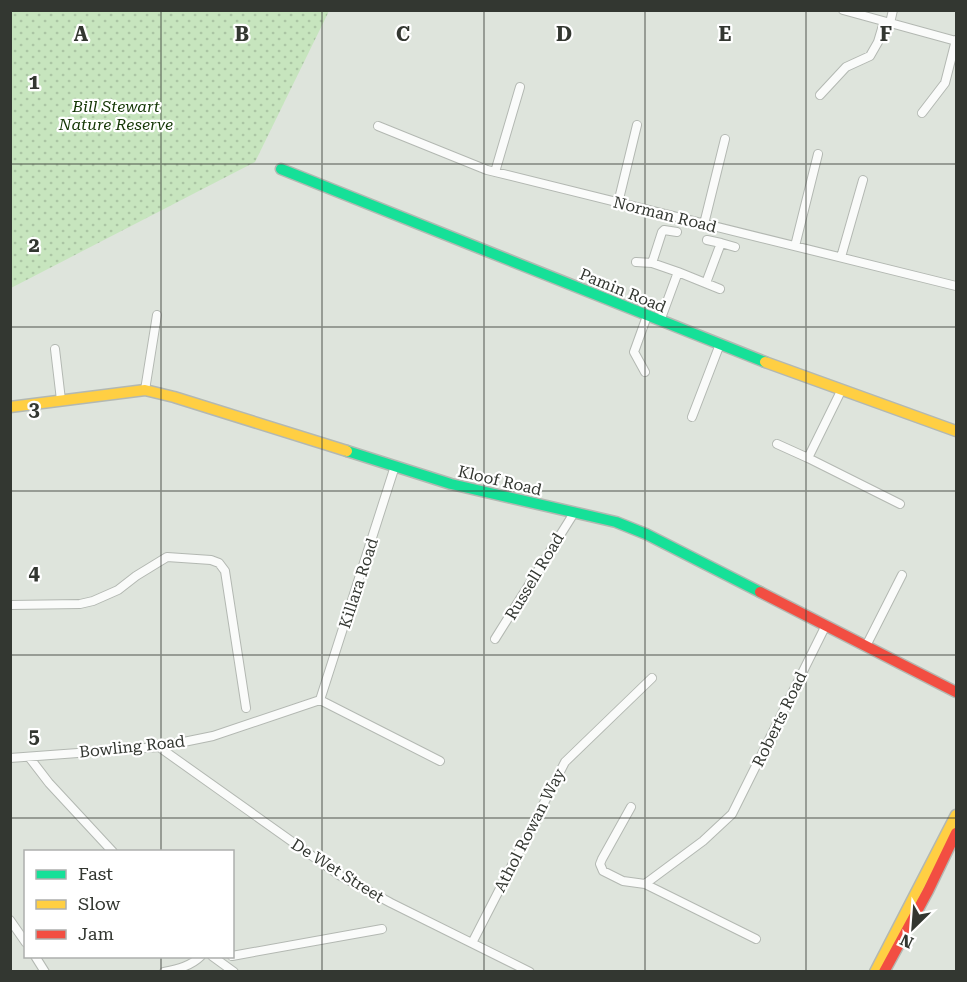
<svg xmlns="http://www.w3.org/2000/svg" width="967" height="982" font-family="'Roboto Serif',serif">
	<defs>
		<pattern id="grass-dots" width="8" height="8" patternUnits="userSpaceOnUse" patternTransform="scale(1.5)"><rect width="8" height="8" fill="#c7e5be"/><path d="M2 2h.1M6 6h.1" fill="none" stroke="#abc5a4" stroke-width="1.8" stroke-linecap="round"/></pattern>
	</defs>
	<rect width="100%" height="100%" fill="#dee4dc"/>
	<path fill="url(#grass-dots)" d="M11,10h318v1l-74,151 -244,126z"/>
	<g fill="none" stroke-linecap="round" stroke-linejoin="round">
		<g stroke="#b3b8b2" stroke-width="10">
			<path id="street" d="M843,10l113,31
				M890,23l3,-13
				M820,95l26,-28 24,-11 8,-14 6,-20
				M922,113l23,-30 11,-43
				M378,126l109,44 469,116
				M495,172l25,-85
				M618,203l19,-78
				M704,224l21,-85
				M721,243l14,4
				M795,246l23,-92
				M841,257l22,-77
				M636,262l16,1 26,9 -18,49
				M652,263l10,-31 2,-2 13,2
				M678,272l42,17
				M706,283l15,-40 -14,-3
				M55,349l6,51
				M645,372l-11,-20 13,-36
				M145,390l12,-75
				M841,391l-33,67 92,46
				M692,417l28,-73
				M777,444l31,14
				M10,605l70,-1 13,-3 25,-11 18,-14 31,-19 44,3 8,3 6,8 21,137
				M495,639l79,-126
				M866,646l36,-71
				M320,700l75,-234
				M320,700l120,61
				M159,747l180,128 52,28 139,69
				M29,757l20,26 64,69
				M10,758l149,-11 54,-11 107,-36
				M631,807l-29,52 -2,5 3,7 20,10 22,3 111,55
				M645,884l58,-43 29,-27 94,-189
				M10,920l16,23
				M472,943l93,-181 87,-84
				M35,956l10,16
				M212,956l22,16
				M232,956l150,-27
				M164,972c14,-3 27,-6 37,-16"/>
		</g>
		<g stroke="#b3b8b2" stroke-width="13">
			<path id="fast" d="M281,169l484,193
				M347,451l104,33 165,38 30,12 114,58"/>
		</g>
		<g stroke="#b3b8b2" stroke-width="13">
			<path id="slow" d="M765,362l191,69
				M10,407l135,-17 29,7 173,54
				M875,972l81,-157"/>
		</g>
		<g stroke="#b3b8b2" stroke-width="13">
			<path id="jam" d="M760,592l196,100
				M884,972l44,-81 28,-58"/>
		</g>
		<use href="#street" stroke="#fafbfa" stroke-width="8"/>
		<use href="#fast" stroke="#16e098" stroke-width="10"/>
		<use href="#slow" stroke="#ffcf43" stroke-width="10"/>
		<use href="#jam" stroke="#f24e42" stroke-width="10"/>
	</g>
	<path fill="none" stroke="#333731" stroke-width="1.5" stroke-opacity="0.55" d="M161,10v842M322,10v962M484,10v962M645,10v962M806,10v962M10,164h946M10,327h946M10,491h946M10,655h946M10,818h946M161,956v16"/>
	<g text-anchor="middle" stroke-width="4.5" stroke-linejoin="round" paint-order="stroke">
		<g font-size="16" font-style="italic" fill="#133604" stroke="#fff">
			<text x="116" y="112">Bill Stewart<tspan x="116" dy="18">Nature Reserve</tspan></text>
		</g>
		<g font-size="16" fill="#333731" stroke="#fff">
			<text transform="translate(665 214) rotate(14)" y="6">Norman Road</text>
			<text transform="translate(623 290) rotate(22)" y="6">Pamin Road</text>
			<text transform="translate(500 480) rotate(13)" y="6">Kloof Road</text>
			<text transform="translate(534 576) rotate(-59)" y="6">Russell Road</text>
			<text transform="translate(358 583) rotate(-72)" y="6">Killara Road</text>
			<text transform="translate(779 719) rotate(-64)" y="6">Roberts Road</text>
			<text transform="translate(132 746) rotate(-6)" y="6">Bowling Road</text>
			<text transform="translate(529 830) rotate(-63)" y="6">Athol Rowan Way</text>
			<text transform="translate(338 870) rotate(32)" y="6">De Wet Street</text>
		</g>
	</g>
	<g font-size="20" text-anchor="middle" font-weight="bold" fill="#333731" stroke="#fff" stroke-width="4.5" stroke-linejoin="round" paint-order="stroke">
		<text x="81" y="41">A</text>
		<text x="242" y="41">B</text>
		<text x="403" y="41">C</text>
		<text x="564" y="41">D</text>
		<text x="725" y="41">E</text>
		<text x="886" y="41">F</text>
		<text x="34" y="89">1</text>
		<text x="34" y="252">2</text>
		<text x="34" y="416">3</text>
		<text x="34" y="580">4</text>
		<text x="34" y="743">5</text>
	</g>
	<rect width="967" height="982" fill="none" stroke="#333731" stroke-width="24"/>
	<rect x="24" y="850" width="210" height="108" fill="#ffffff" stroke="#adafad" stroke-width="1.5"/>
	<rect x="36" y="870" width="30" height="9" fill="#16e098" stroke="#adafad" stroke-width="1.5"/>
	<text x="78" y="880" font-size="18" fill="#333731">Fast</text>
	<rect x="36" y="900" width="30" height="9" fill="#ffcf43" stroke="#adafad" stroke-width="1.5"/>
	<text x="78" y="910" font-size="18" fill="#333731">Slow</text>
	<rect x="36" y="930" width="30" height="9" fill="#f24e42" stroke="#adafad" stroke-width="1.5"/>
	<text x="78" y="940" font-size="18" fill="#333731">Jam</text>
	<g transform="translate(913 928) rotate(205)" stroke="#ffffff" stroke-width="4.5" paint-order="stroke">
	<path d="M0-4.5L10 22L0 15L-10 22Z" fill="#333731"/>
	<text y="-9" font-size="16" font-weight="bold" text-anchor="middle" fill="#333731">N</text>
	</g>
</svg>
